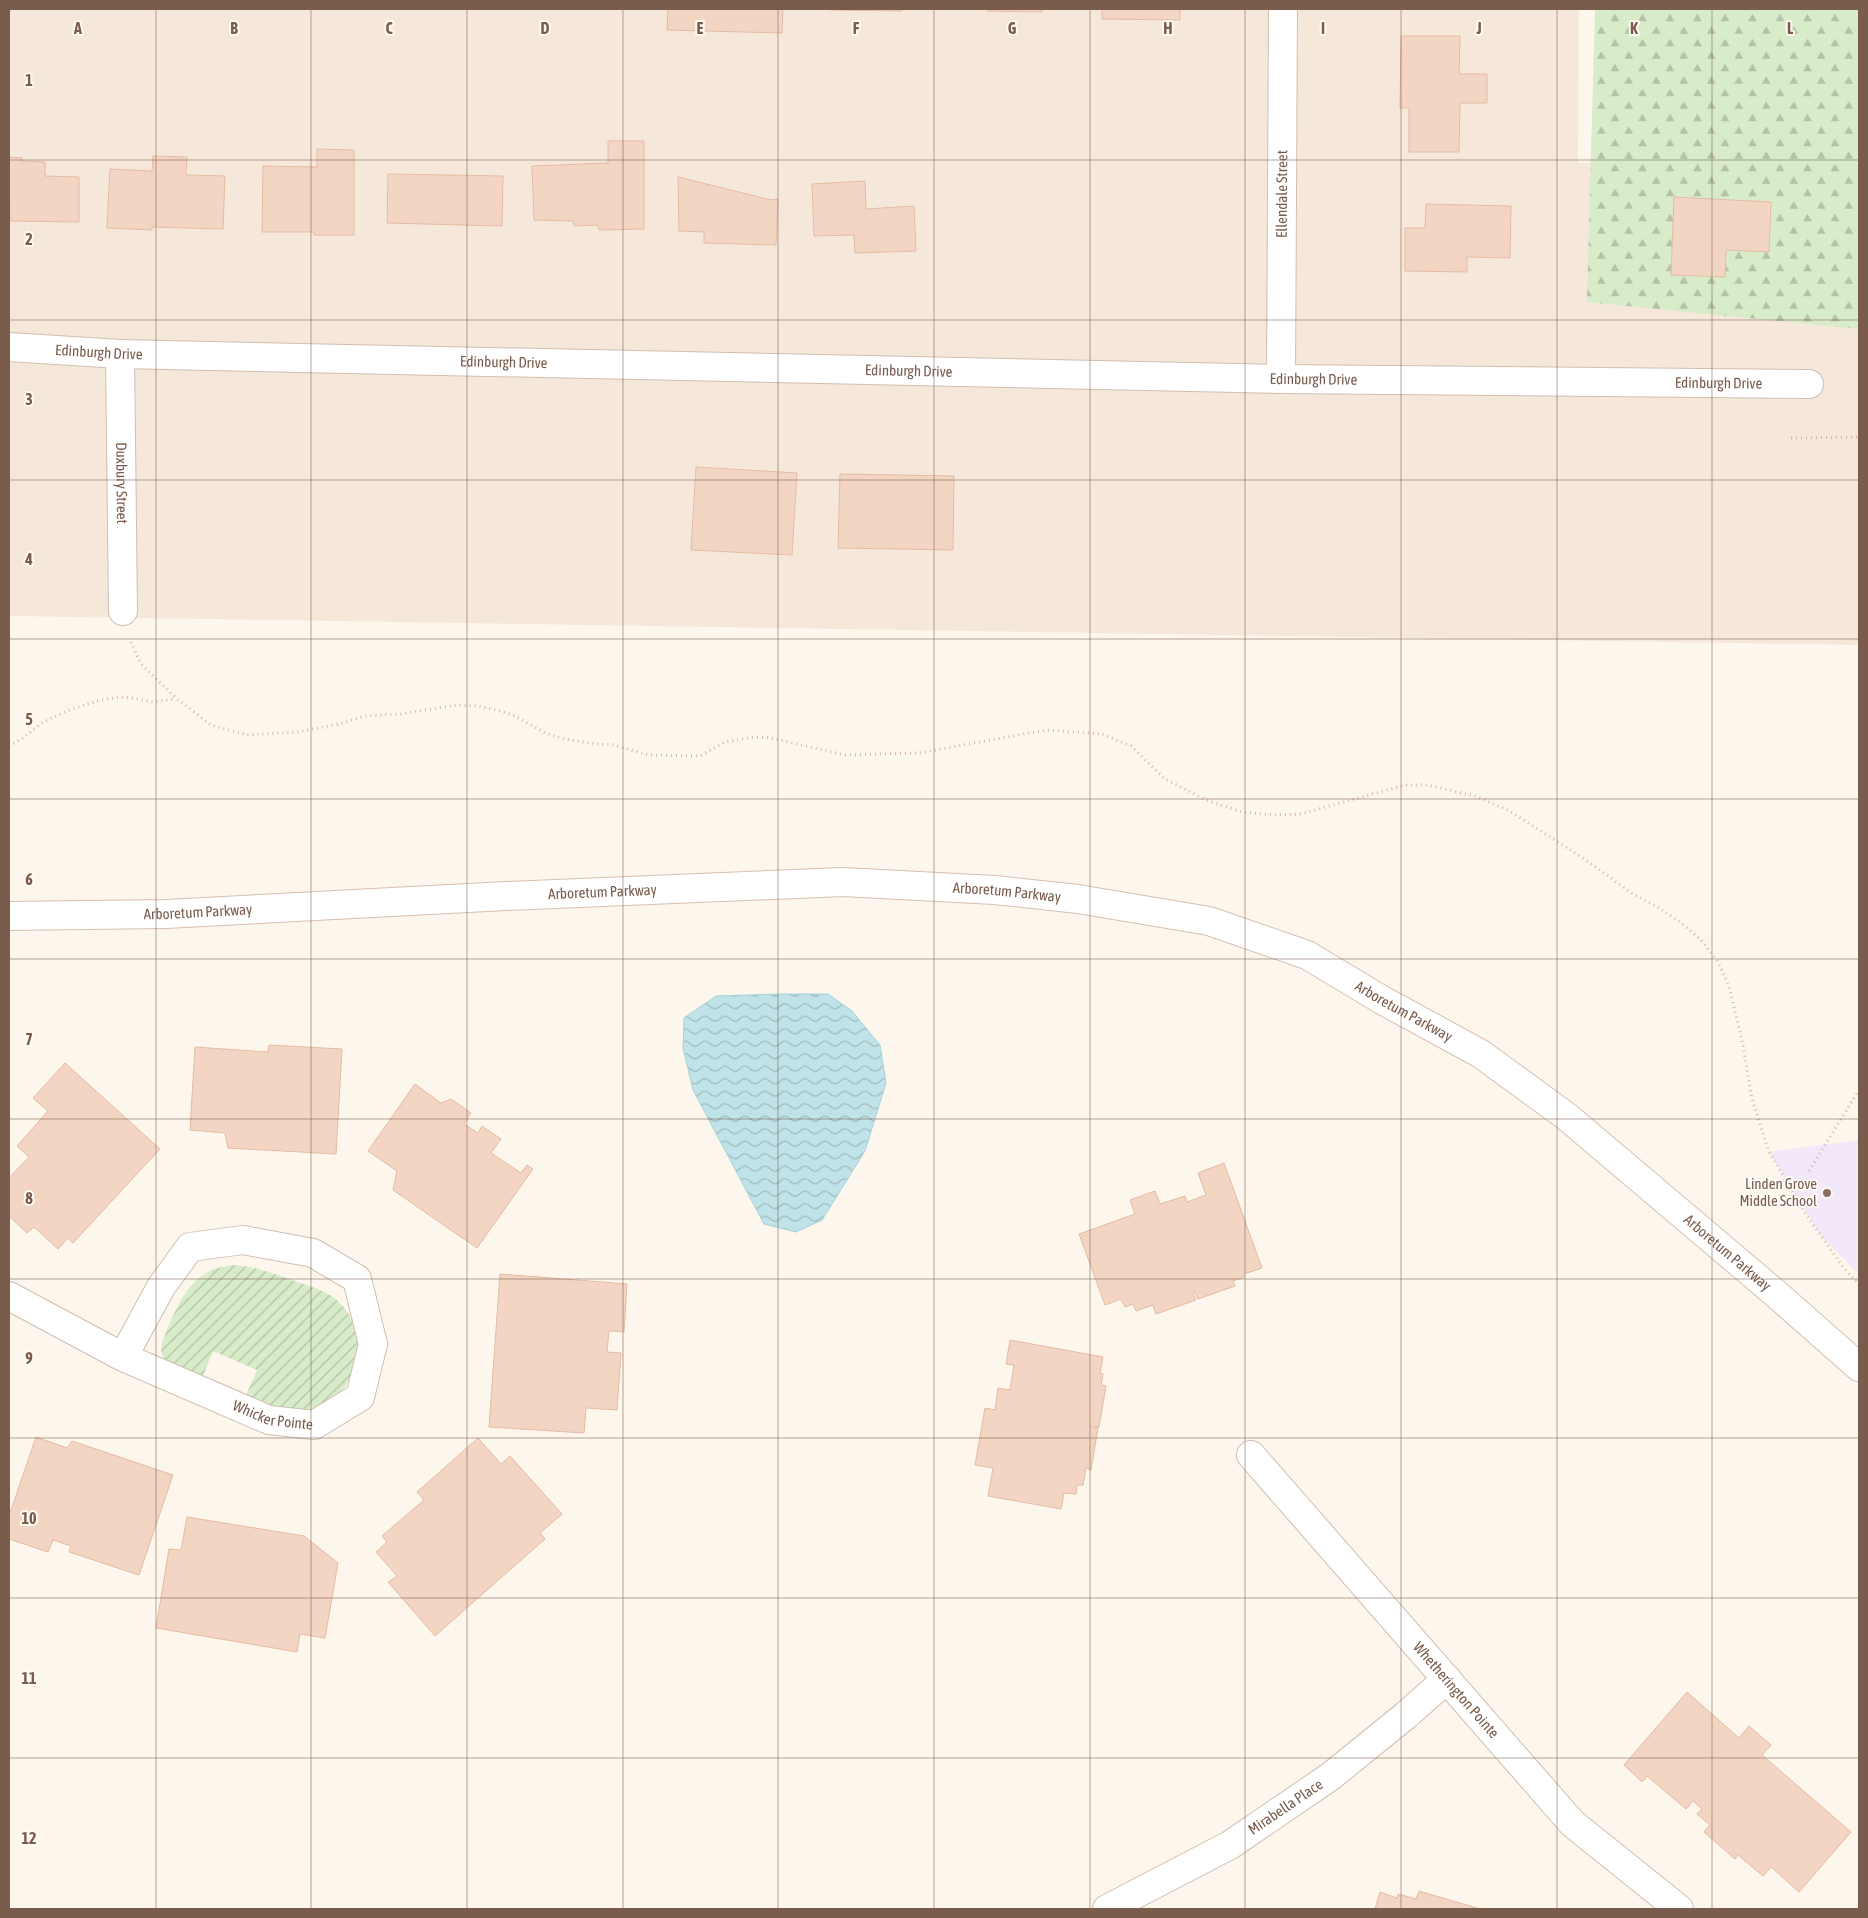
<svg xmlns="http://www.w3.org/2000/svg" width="1868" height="1918" font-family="'Asap Condensed',sans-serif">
	<defs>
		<pattern id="forest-firs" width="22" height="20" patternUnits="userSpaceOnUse" patternTransform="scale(1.25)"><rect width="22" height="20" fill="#d8ecc9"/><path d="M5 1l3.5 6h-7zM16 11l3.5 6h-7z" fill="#b4c2a5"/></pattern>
		<pattern id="garden-furrows" width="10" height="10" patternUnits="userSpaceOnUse" patternTransform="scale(1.25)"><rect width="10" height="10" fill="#d8ecc9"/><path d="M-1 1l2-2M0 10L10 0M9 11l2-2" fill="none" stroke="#b4c2a5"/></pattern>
		<pattern id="water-waves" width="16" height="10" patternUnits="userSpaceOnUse" patternTransform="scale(1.25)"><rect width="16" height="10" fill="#bfe3e8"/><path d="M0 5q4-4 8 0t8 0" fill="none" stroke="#a0bbbe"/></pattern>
	</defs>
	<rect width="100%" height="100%" fill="#fdf6ec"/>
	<path fill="#f5e8da" d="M9,9h1570l-1,154h281v482l-1850,-29z"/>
	<path fill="#f3e8fa" d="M1859,1140v135l-39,-41 -51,-82z"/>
	<path fill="url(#forest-firs)" d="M1595,9h264v320l-272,-27z"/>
	<path fill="url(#garden-furrows)" d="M233,1265c21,1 39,8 59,15 16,6 35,10 47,22 36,35 18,96 -29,109 -7,2 -16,4 -22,3 -15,-2 -30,-10 -44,-14l13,-30 -44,-19 -12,30 -36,-19 -4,-12 1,-7c9,-23 20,-54 41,-68 9,-7 20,-8 30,-10z"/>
	<path fill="url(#water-waves)" stroke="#a5d3da" d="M783,994h45l24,17 28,34 6,38 -21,68 -43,69 -26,12 -32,-8 -71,-134 -10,-42 1,-30 32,-22z"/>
	<path fill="#f3d5c3" stroke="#e6bba3" d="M668,9h115l-1,24 -115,-3z
		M830,9h72v2l-72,-1z
		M987,9h55v3l-55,-1z
		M1102,9h78v11l-78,-1z
		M1401,36h59l-1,38h28v29h-27l-1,49h-50v-44h-9z
		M608,141h36v88l-45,1 -1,-5 -24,1 -1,-5 -39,-1 -2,-54 76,-3z
		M317,149l37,1v85h-40v-3h-52l1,-66 54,1z
		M153,156l34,1 -1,18 39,1 -2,53 -71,-2v3l-45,-2 3,-59 42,2z
		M9,157l13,1 -1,3 24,1v14l34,1v45l-69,-1z
		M388,174l115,2 -1,50 -115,-3z
		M678,177l93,23 7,-1 -2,46 -72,-2v-11l-25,-1z
		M865,181l1,28 48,-3 2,45 -61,2 -1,-18 -40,1 -2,-52z
		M1674,197l97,5 -2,50 -43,-2 -1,27 -54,-2z
		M1426,204l85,2 -1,52 -43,-1v15l-62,-1v-43h20z
		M696,467l101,6 -5,82 -101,-5z
		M840,474l114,2 -1,74 -115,-2z
		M269,1045l73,4 -6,105 -108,-6 -3,-15 -35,-3 5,-83 73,5z
		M65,1063l95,86 -87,94 -5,-5 -10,11 -24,-22 -7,6 -18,-17v-38l20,-21 -12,-11 31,-35 -15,-13z
		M415,1084l26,19 10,-4 20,14 -7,11 14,9 4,-7 19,13 -10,14 30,20 6,-8 6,4 -56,79 -84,-58 4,-19 -29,-20z
		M1224,1163l38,105 -18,6v3l-11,4 2,5 -37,13 -3,-7 -2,1 3,7 -40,14 -3,-9 -17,6 -3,-7 -8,3 -4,-8 -16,6 -26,-71 56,-20 -5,-14 25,-9 5,13 25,-8 2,6 19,-7 -8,-22z
		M500,1274l127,10 -3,48 -15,-1 -2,21 14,1 -4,57 -31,-2 -2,25 -95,-6z
		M1010,1340l93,17 -3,16 3,1 -2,11 5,1 -7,41 -9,-2v2l8,1 -7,42 -5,-2 -3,17h-6l-1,9 -12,-1 -3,16 -73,-13 5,-28 -18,-3 10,-57 10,2 3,-22 12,2 4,-25 -8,-1z
		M36,1437l31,11 5,-7 101,34 -34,100 -70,-23 2,-6 -18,-6 -5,12 -39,-13v-23z
		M478,1438l23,26 9,-8 52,58 -22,19 5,6 -110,97 -47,-54 9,-6 -21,-24 11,-10 -5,-6 42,-36 -7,-8z
		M187,1517l117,19 34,27 -13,75 -25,-4 -3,18 -141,-24 13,-79 12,1z
		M1687,1692l52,46 10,-12 22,19 -9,10 89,77 -52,60 -28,-25 -8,9 -25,-21 -3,4 -31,-27 6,-7 -13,-11 5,-5 -9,-8 -7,8 -39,-33 -5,6 -18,-17z
		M1419,1891l61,18h-105l5,-17 17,6 1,-4 18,5z"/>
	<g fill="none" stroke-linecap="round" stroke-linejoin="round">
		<g stroke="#d1beb0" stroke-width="30">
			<g id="street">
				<path id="s1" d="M9,347l111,7 1161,25 528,5"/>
				<path id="s2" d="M120,354l3,257"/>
				<path id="s3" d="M1281,379l2,-370"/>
				<path id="s4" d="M9,1296l114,61 146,63 45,5 46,-28 13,-53 -16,-65 -44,-26 -70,-13 -53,7 -29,40 -38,70"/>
				<path id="s5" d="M1251,1455l321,368 107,86"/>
				<path id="s6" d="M1107,1909l123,-64 101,-69 74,-60 42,-37"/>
			</g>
		</g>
		<g stroke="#d6c0b0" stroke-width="30">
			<g id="secondary">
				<path id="s7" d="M9,916l157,-2 340,-18 337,-14 152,8 83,9 131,22 98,34 75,45 99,54 85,62 209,177 84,74"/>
			</g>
		</g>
		<path stroke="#d9b8a5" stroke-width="3" stroke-dasharray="1 4" stroke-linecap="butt" d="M1791,438l68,-1
			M131,642l10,22 36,35 34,26 36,10 50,-3 42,-8 26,-8 36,-2 55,-9 22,1 22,5 15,5 30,17 19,6 32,5 17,1 36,10 51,1 25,-14 28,-5 18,1 74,17 74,-2 127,-23 56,4 29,12 34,33 41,21 36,12 33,3 26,-1 104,-29h22l48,11 33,14 78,50 47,34 23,12 24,16 21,18 17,22 11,24 14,59 9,54 17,53 38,64 36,51 16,18
			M9,746l14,-8 20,-16 29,-13 25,-8 22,-4 14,1 20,4 23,-3
			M1809,1171l50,-81"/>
		<use href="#street" stroke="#fff" stroke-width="28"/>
		<use href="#secondary" stroke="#fff" stroke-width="28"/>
	</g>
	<path fill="none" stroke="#7a5c4d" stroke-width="1" stroke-opacity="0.55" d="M156,9v1900M311,9v1900M467,9v1900M623,9v1900M778,9v1900M934,9v1900M1090,9v1900M1245,9v1900M1401,9v1900M1557,9v1900M1712,9v1900M9,160h1850M9,320h1850M9,480h1850M9,639h1850M9,799h1850M9,959h1850M9,1119h1850M9,1279h1850M9,1438h1850M9,1598h1850M9,1758h1850"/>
	<circle fill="#8d6e63" stroke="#fffaf3" stroke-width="2" cx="1827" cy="1193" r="5"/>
	<g text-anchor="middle" stroke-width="4" stroke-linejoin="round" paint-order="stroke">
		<g font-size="15" fill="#7a5c4d" stroke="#fffaf3">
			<text dy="5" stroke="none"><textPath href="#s3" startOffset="185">Ellendale Street</textPath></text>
			<text dy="5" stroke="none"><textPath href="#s1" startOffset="90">Edinburgh Drive</textPath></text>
			<text dy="5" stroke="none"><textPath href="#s1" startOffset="495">Edinburgh Drive</textPath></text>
			<text dy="5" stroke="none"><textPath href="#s1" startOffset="900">Edinburgh Drive</textPath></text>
			<text dy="5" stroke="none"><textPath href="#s1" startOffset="1305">Edinburgh Drive</textPath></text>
			<text dy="5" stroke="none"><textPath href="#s1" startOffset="1710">Edinburgh Drive</textPath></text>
			<text dy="5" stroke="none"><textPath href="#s2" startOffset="129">Duxbury Street</textPath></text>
			<text dy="5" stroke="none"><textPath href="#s7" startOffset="594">Arboretum Parkway</textPath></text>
			<text dy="5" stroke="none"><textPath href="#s7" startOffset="999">Arboretum Parkway</textPath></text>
			<text dy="5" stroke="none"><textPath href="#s7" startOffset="189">Arboretum Parkway</textPath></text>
			<text dy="5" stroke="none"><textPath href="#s7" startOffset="1419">Arboretum Parkway</textPath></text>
			<text dy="5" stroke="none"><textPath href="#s7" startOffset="1824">Arboretum Parkway</textPath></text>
			<text dy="5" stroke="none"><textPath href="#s4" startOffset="291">Whicker Pointe</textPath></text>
			<text dy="5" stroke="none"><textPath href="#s5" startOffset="312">Whetherington Pointe</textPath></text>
			<text dy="5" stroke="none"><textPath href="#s6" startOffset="206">Mirabella Place</textPath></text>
		</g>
		<g font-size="15" fill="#785e54" stroke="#fffaf3" text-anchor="end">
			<text x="1817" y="1189">Linden Grove<tspan x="1817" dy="17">Middle School</tspan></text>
		</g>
	</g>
	<g font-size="16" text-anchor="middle" font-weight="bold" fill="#7a5c4d" stroke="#fffaf3" stroke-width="4" stroke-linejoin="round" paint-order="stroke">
		<text x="78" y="34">A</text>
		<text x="234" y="34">B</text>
		<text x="389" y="34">C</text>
		<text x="545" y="34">D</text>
		<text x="700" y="34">E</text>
		<text x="856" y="34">F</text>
		<text x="1012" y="34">G</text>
		<text x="1168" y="34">H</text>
		<text x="1323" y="34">I</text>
		<text x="1479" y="34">J</text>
		<text x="1634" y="34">K</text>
		<text x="1790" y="34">L</text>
		<text x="29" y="86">1</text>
		<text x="29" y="245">2</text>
		<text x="29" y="405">3</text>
		<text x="29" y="565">4</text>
		<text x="29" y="725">5</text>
		<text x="29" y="885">6</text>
		<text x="29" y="1045">7</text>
		<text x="29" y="1204">8</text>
		<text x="29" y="1364">9</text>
		<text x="29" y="1524">10</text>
		<text x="29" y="1684">11</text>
		<text x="29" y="1844">12</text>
	</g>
	<rect width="1868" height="1918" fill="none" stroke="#7a5c4d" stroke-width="20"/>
</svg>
